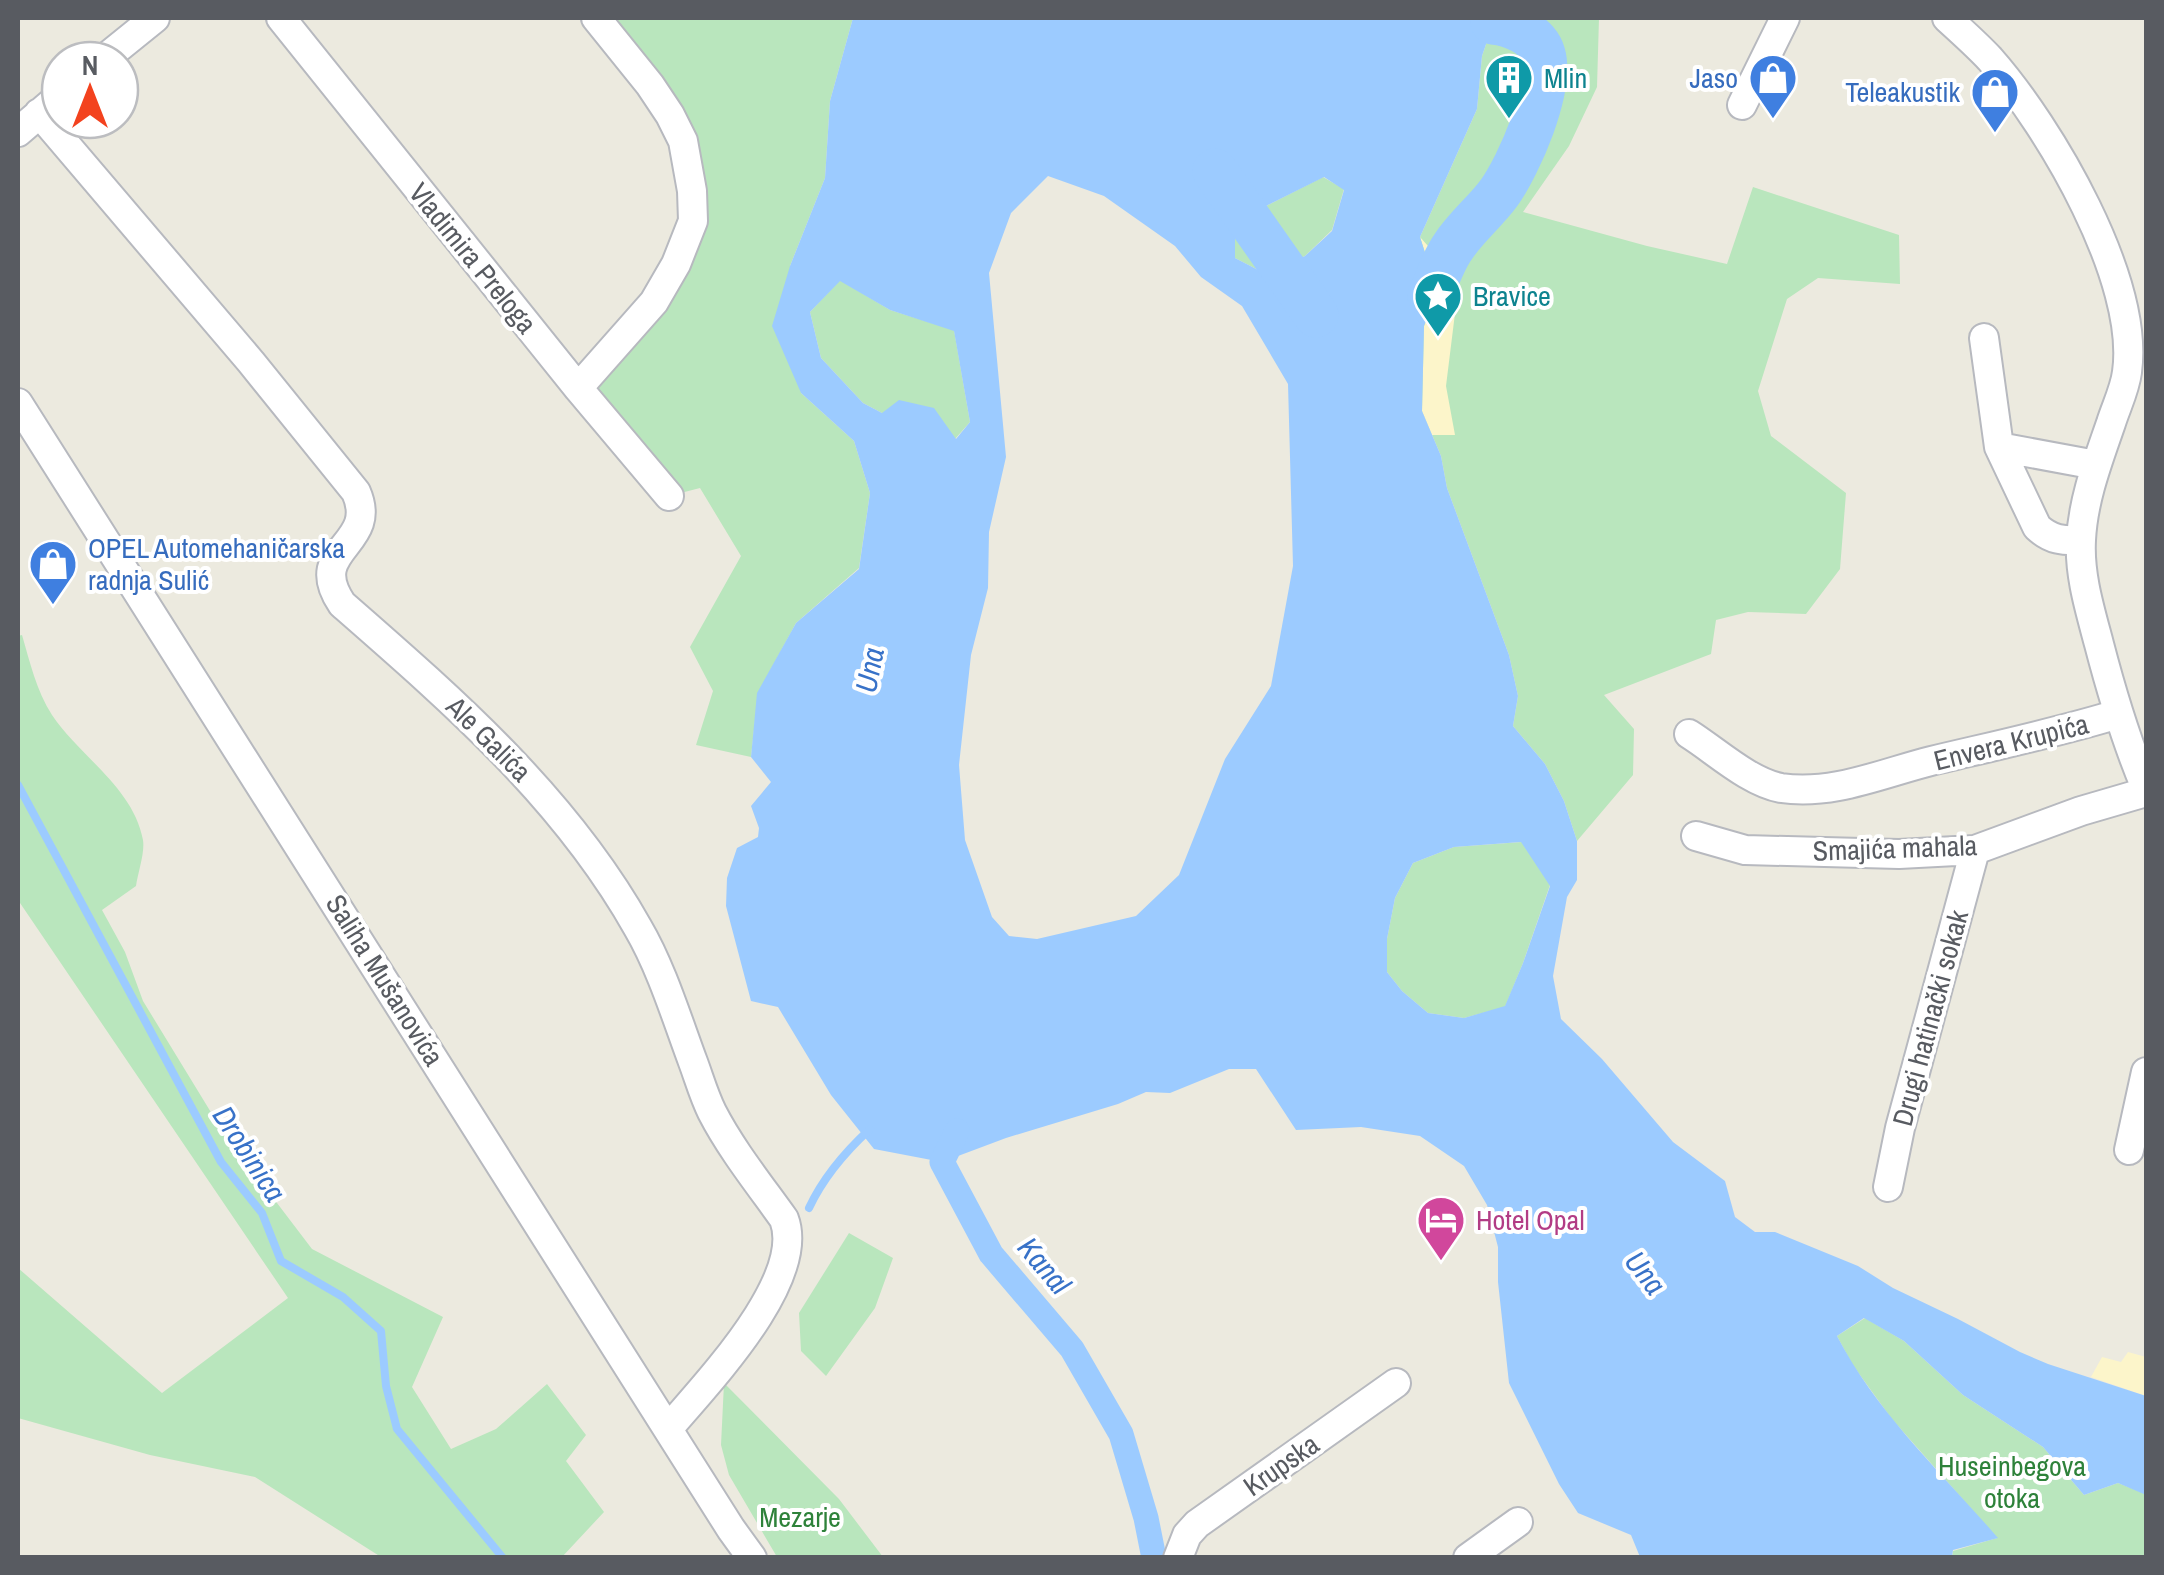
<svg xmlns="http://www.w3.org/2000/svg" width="2164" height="1575" font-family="'Archivo Narrow',sans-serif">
	<rect width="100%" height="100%" fill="#eceadf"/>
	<path fill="#b9e6bd" d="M596,18h257l-23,83 -5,77 -35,88 11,127 53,48 16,52 -11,75 -63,55 -38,70 -7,64 -55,-12 17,-54 -23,-44 51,-91 -41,-68 -31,8 -91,-108 98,-124 10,-100z
		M1495,18h104l-2,69 -28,59 -46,66 124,34 80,18 26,-77 146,48 1,49 -82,-6 -31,21 -29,92 13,45 75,57 -6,76 -34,45 -58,-2 -32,8 -5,34 -107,41 30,34 -1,46 -56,66 -13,-40 -19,-37 -32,-38 5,-30 -9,-41 -62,-167 -6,-32 -19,-45 -2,-174 57,-128 5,-53z
		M1323,177l21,12 -12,41 -27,26 -39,18 -31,-16v-28l27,-22z
		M840,280l50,30 64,20 16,92 -15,17 -73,-26 -19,-10 -42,-45 -11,-46z
		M22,635c8,27 14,55 30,80 28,42 81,72 91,125 2,13 -5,32 -7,46l-34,24 23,42 18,49 80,131 89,117 131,68 -31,70 39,62 45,-20 51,-45 39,51 -20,26 38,51 -42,45h-181l-126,-80 -105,-22 -132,-37v-150l144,125 126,-95 -270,-398v-264z
		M1522,842l28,43 -27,78 -18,44 -41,11 -36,-5 -26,-22 -15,-19v-33l8,-41 18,-35 41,-16z
		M849,1233l44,25 -18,50 -49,68 -25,-25 -2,-38z
		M1865,1318l39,23 59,54 80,52 41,48 34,-12 28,11v63h-194l1,-6 44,-13 -106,-120 -39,-54 -15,-28z
		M724,1383l115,116 44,58h-106l-48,-82 -8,-30z"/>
	<path fill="#fcf5ca" d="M1420,237l39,44 -13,105 9,49h-23l-10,-24 2,-85 8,-20 -4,-44z
		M2128,1352l18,5v39l-55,-19 11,-20 19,5z"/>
	<path fill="#9ccbff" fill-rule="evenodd" d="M853,18h642l-13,38 -5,53 -57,128 8,25 4,44 -8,20 -2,85 19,45 6,32 62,167 9,41 -5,30 32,38 19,37 13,40v39l-10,17 -14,79 8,43 41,40 71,83 52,39 10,36 20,15h20l83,34 35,22 65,31 62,33 28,12 98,32v99l-28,-12 -34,12 -41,-48 -80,-52 -59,-54 -40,-23 -27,18c40,77 105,137 161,202l-45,12 -1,7h-312l-9,-22 -53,-22 -19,-29 -50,-101 -11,-101v-35l-11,-42 -23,-39 -44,-30 -59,-9 -65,3 -40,-61h-27l-59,24 -24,-1 -28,12 -112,34 -64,24 -68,-13 -43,-54 -53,-88 -27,-6 -25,-95 1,-28 10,-30 21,-11 1,-9 -8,-22 20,-24 -20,-25 6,-64 39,-70 63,-54 11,-76 -16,-52 -53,-48 -29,-67 18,-60 35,-88 5,-77zM1048,176l56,20 71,50 26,31 41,29 46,78 5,182 -22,120 -46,73 -46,116 -43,41 -99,23 -28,-3 -17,-19 -27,-77 -6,-75 12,-110 17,-67 1,-56 17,-75 -17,-184 22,-60zM1324,177l20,13 -12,41 -27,25 -39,18 -31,-16v-29l27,-21zM840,281l50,29 64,21 16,91 -14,17 -22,-31 -35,-8 -17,13 -19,-10 -42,-45 -11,-46zM1521,842l29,44 -27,77 -18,43 -41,12 -36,-5 -26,-22 -15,-19v-33l8,-41 18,-35 41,-16z"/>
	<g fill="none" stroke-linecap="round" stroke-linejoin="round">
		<path stroke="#9ccbff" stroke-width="8" d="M18,785l203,377 41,51 19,48 62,36 38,34 5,55 11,43 106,129
			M809,1208c14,-30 36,-56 61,-79"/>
		<path stroke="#9ccbff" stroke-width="25" d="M957,1131l-15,31 49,92 81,95 49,85 25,84 8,40"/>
		<path stroke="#9ccbff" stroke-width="45" d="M1215,171l101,144
			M1430,296c7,-16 13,-35 23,-49 13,-20 32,-35 46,-54 20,-28 54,-105 44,-139 -6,-20 -31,-30 -50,-32"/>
		<g stroke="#b7b9bf" stroke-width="32">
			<path id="minor" d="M281,18l297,370 91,108
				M1947,18c14,13 30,27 43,41 60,68 150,221 137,313 -2,17 -11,35 -16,51 -13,38 -28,76 -30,117 -2,35 9,70 18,104 13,50 27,97 47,144
				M103,60l52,-42
				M1742,105l43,-87
				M39,113l212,249 105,130c24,54 -52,56 -14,112 111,97 223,194 296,324 23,39 39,91 55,134 6,16 11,34 19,50 19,37 47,72 72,107 23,61 -79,166 -116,210
				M18,132l42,-36
				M1984,338l15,109 38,80c14,13 26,14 44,13
				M578,388l76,-86 22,-38 17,-43 -1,-30 -9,-50 -13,-26 -20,-30 -54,-67
				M18,403l713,1126 21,29
				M1999,447l97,18
				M1689,734c27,17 60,48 92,54 51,8 102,-15 150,-27 63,-15 125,-28 187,-47
				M1696,836l49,14 154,4 76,-4 106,-39 65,-19
				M2129,1150l17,-78
				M1888,1187l12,-59 75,-278
				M1178,1558l9,-23 10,-11 199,-141
				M1468,1558l50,-36"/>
		</g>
		<use href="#minor" stroke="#fff" stroke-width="28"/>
	</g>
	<defs>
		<g id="building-pin" transform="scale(2.5)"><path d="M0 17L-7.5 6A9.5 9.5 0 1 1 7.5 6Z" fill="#0f9aa8" stroke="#fff"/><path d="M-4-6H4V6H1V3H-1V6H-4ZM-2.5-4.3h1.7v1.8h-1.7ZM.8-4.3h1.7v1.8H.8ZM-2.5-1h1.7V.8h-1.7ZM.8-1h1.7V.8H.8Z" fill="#fff"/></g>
		<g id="shop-pin" transform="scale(2.5)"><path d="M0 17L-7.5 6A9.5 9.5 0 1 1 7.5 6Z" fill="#3f7fe0" stroke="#fff"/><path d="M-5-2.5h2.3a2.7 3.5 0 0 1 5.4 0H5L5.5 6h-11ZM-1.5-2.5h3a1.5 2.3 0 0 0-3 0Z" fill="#fff"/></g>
		<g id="sight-pin" transform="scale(2.5)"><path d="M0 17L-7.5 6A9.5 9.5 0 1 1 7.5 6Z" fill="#0f9aa8" stroke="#fff"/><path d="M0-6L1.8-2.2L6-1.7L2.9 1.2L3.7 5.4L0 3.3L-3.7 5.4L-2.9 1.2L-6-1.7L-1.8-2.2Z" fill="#fff"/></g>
		<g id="hotel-pin" transform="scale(2.5)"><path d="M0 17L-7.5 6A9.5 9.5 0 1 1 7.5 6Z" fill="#d1479c" stroke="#fff"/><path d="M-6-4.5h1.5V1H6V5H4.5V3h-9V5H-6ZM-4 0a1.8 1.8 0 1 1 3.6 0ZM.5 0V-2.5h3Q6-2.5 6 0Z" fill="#fff"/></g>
	</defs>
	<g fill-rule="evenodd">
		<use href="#building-pin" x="1509" y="78"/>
		<use href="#shop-pin" x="1773" y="78"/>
		<use href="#shop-pin" x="1995" y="92"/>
		<use href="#sight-pin" x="1438" y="296"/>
		<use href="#shop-pin" x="53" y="564"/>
		<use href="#hotel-pin" x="1441" y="1220"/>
	</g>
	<g text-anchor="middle" stroke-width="8" stroke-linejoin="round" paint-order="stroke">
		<g font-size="28" fill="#0d838f" stroke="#fff" text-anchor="start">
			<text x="1544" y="88">Mlin</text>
			<text x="1473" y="306">Bravice</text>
		</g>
		<g font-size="28" fill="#366cbe" stroke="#fff" text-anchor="end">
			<text x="1738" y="88">Jaso</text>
			<text x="1960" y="102">Teleakustik</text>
			<text x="88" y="558" text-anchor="start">OPEL Automehaničarska<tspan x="88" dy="32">radnja Sulić</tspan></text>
		</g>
		<g font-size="28" fill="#585b61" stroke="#fff">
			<text transform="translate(473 258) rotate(51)" y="10">Vladimira Preloga</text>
			<text transform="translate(489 739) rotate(45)" y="10">Ale Galića</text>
			<text transform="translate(2011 742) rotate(-14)" y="10">Envera Krupića</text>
			<text transform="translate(1895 848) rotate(-2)" y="10">Smajića mahala</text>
			<text transform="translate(385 980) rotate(58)" y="10">Saliha Mušanovića</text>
			<text transform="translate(1930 1018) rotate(-75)" y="10">Drugi hatinački sokak</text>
			<text transform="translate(1281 1465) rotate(-35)" y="10">Krupska</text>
		</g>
		<g font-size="28" fill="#b23c85" stroke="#fff" text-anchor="start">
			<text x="1476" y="1230">Hotel Opal</text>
		</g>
		<g font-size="28" fill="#2e823a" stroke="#fff">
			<text x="2012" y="1476">Huseinbegova<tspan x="2012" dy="32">otoka</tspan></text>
			<text x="800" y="1527">Mezarje</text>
		</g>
		<g font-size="30" font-style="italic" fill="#3872c8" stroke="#fff">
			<text transform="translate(870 670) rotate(-79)" y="10">Una</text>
			<text transform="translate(249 1154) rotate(57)" y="10">Drobinica</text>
			<text transform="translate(1044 1266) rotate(50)" y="10">Kanal</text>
			<text transform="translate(1645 1273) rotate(52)" y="10">Una</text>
		</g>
	</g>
	<rect width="2164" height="1575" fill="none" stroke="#585b61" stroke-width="40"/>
	<g transform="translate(90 90)"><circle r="48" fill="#ffffff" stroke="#bcbdc0" stroke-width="2.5"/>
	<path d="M0-8L18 38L0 25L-18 38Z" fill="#f3421e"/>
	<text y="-15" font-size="28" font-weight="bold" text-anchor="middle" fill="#585b61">N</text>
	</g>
</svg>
